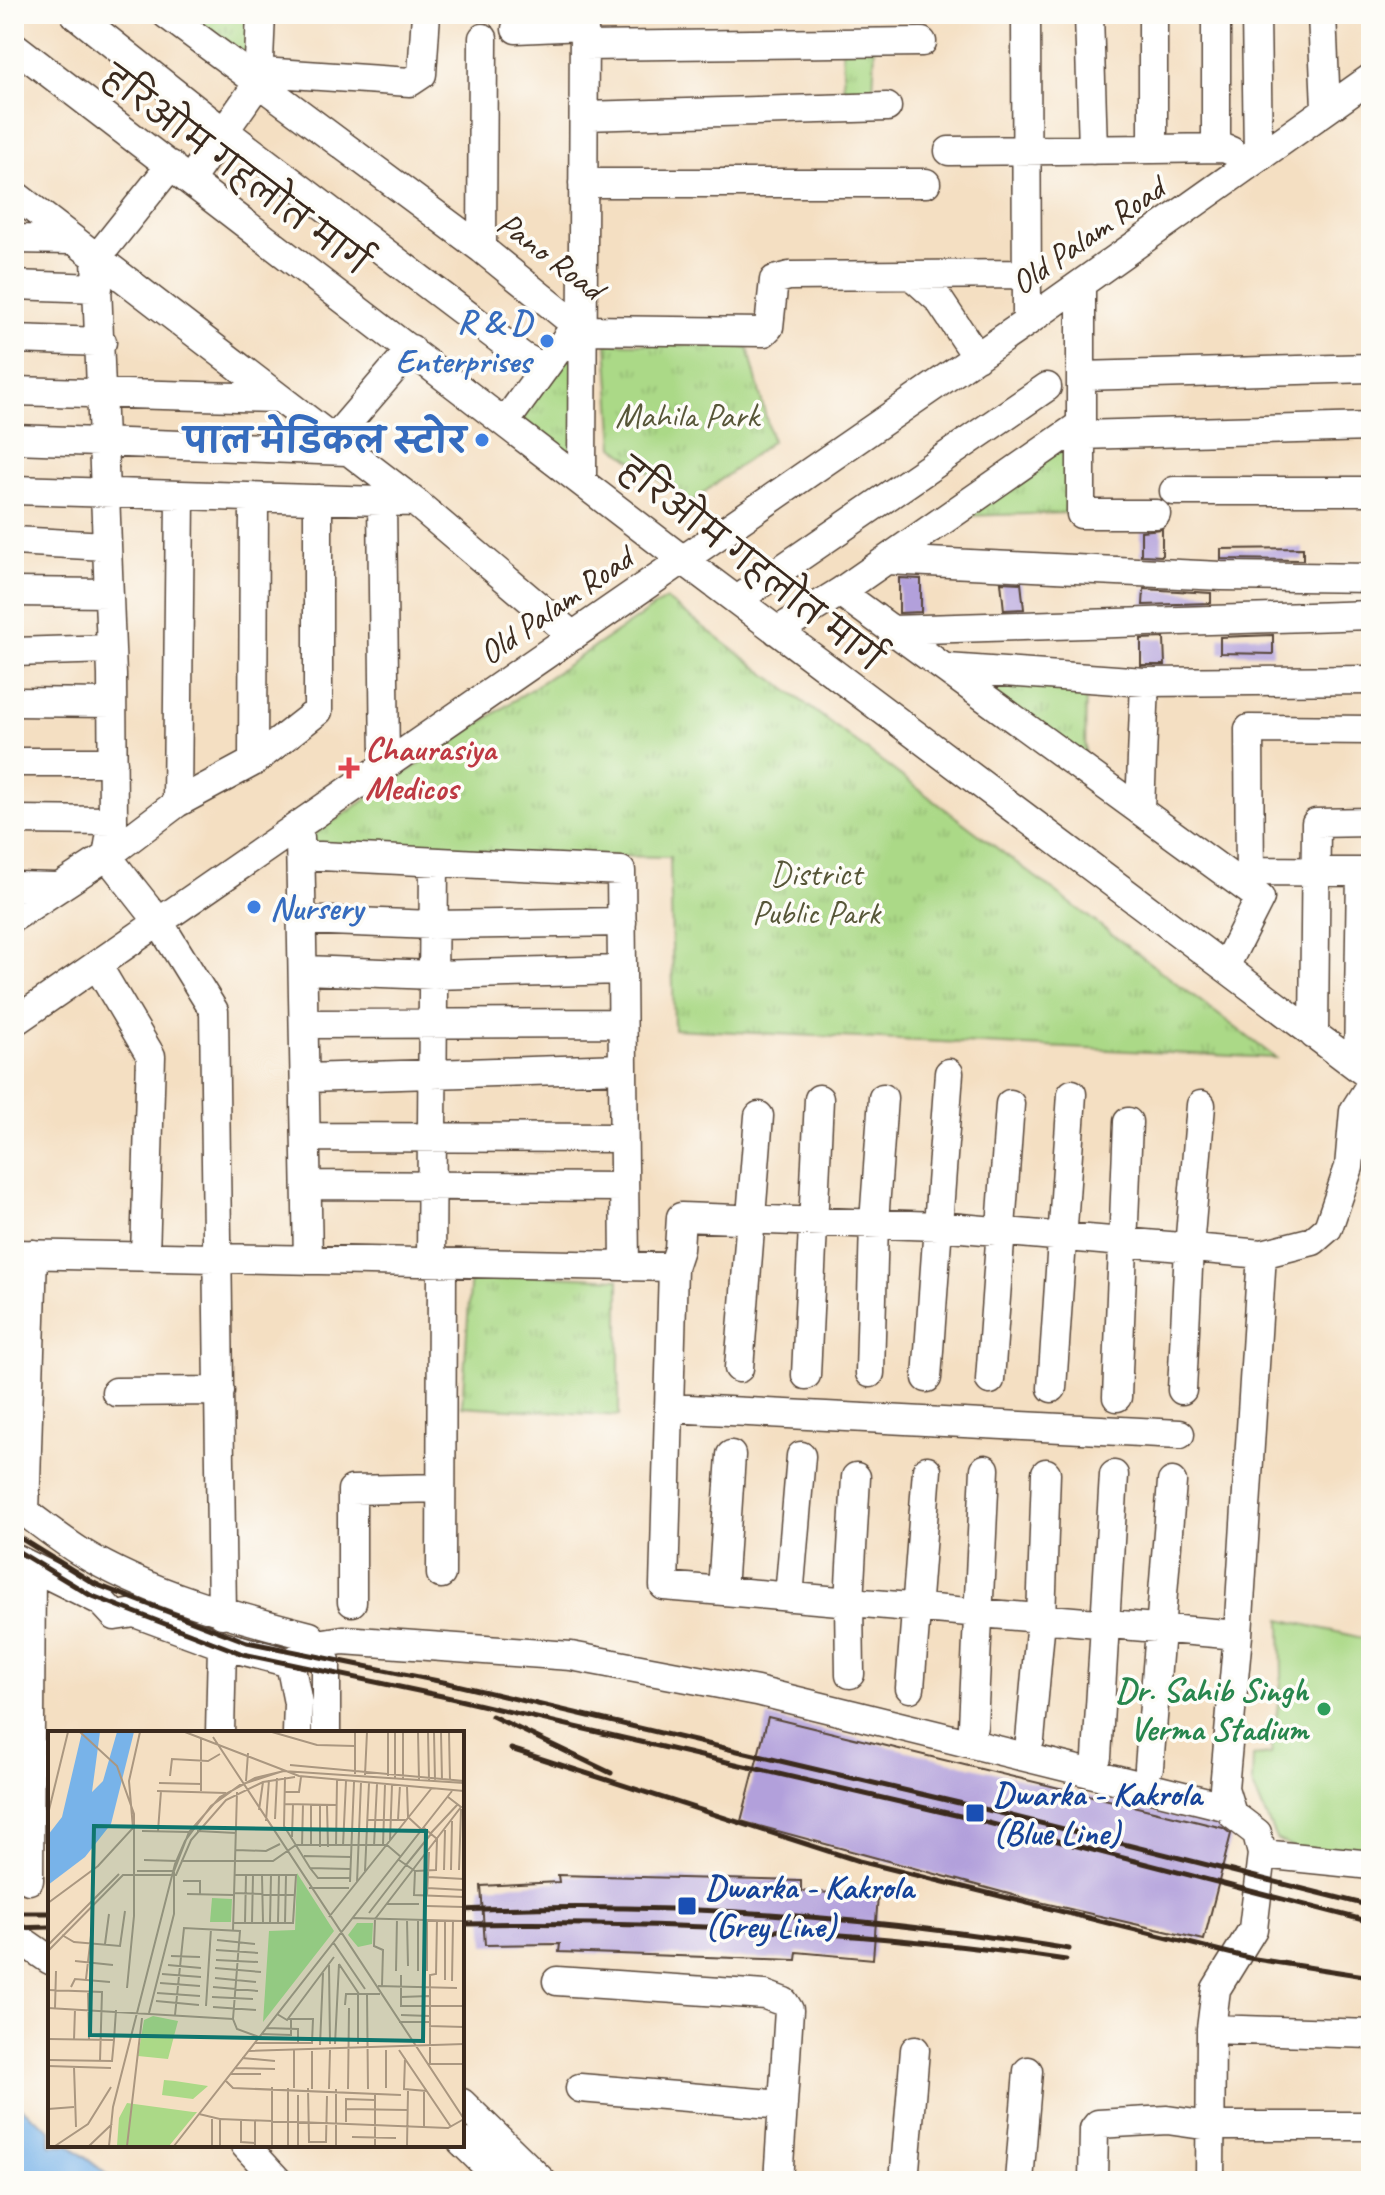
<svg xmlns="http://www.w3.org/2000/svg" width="1385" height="2195" font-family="Caveat,'Playpen Sans Deva',sans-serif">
	<defs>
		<pattern id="park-tufts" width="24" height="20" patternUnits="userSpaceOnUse" patternTransform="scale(2)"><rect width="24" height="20" fill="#abd987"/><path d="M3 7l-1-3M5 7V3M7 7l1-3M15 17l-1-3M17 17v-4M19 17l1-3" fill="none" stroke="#94ba74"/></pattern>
	</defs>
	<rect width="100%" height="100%" fill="#fdfcf7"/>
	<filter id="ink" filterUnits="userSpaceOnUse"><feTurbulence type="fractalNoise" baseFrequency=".0125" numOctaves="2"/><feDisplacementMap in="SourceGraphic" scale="16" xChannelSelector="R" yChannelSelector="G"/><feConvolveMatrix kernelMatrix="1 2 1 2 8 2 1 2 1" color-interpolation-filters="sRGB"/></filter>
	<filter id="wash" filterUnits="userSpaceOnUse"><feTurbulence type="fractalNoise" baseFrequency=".006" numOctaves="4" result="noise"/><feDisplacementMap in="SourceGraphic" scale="32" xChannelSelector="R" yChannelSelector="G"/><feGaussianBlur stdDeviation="1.8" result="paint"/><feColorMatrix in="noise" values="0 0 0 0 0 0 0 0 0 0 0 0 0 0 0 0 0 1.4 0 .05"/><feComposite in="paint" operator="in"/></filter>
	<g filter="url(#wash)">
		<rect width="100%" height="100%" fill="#f4dfc2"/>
		<path fill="url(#park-tufts)" stroke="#738252" stroke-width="2" d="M180,14h74l1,57z
			M842,45h33l-2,47 -29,2z
			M576,334l-1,126 -57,-40z
			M607,343l141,4 24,94 -82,62 -76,-56z
			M1074,436l-8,77 -102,3z
			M666,599l610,459 -602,-29 -4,-172 -381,-6z
			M962,674l124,9 -1,78z
			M471,1272l148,7v137l-157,-10z"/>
		<path fill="#abd987" stroke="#738252" stroke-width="2" d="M1281,1619l90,21v221l-72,-10 -23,-12 -24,-55 1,-28 18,-2 11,-79z"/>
		<path fill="#78b3e9" stroke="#5a6e84" stroke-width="2" d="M14,2102l36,28v15h19l47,36h-102z"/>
		<g id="blocks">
			<path fill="#b2a0db" d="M1162,529v27l-21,-1v-24z
				M1303,548v12l-82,-1v-10z
				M899,578l22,1v33l-22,1z
				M1001,582l20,1 3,26 -20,1z
				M1144,589l67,4v10l-68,2z
				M1273,635v19l-53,-1v-16z
				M1164,638l1,27h-24v-26z
				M768,1717l455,111 8,6 -27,106 -173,-40 -290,-79z
				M558,1875l243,6v10l77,5 -5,63 -76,-7 -1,8 -237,-8 1,-8 -75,1 -4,-59 78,-4z"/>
		</g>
	</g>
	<g filter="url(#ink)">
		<use href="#blocks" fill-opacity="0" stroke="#574537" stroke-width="2"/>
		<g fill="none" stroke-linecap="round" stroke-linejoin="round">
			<g stroke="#574537" stroke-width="31">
				<path id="minor" d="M75,14l150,119
					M166,14l316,235 100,81 182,2 5,-5 5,-47 15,-4 237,-2
					M1026,14l1,308
					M1089,14l4,136
					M1216,14v134
					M1256,14l2,143
					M1322,14l4,94
					M516,29l68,-3
					M14,46l669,514 688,517
					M584,46l338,-4
					M261,72l149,10 12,-8 4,-60
					M584,116l303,-9
					M226,132l297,225 21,11
					M1153,149l71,-1 7,3
					M949,151l204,-2v-135
					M171,165l-75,94 16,416 1,146 -6,35 52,66 55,89 8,603
					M190,180l68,-97 3,-69
					M583,183h343
					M14,194l401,308 158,134
					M14,239l56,1
					M482,249l1,-211
					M912,276l27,24 38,57
					M1081,284v230h75
					M14,285l84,3
					M14,339l88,3
					M1081,376l290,-8
					M14,391l263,7
					M506,421l70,-96
					M1080,435l291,-8
					M14,439l333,12
					M333,440l78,-91
					M582,479l2,-465
					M14,490l401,12
					M1174,491h197
					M382,501l3,265
					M14,541l92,5
					M887,560l334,16 150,2
					M14,592l94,1
					M840,592l420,306 -35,69
					M737,600l310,-213
					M892,630l479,-15
					M777,631l63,-39 240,-167
					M14,652l97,-3
					M947,668l198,14 226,-2
					M14,702l98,1
					M14,762h99
					M253,762l1,-264
					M177,803l3,-307
					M1140,809l5,-127
					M14,820l99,1
					M300,838l8,422
					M301,855l320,16 4,395
					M1250,871l111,1 -3,195
					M14,886l43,1
					M1250,888l-1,-159 122,1
					M14,917l93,-61 70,-53 76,-41 65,-51v-212
					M303,920l130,5 189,-3
					M97,965l54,91 -6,200
					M305,970l128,5 189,-5
					M14,1022l1013,-700 344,-244
					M306,1024l316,-1
					M1314,1035l2,-212 55,-1
					M306,1078l317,-10
					M307,1137l316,1
					M307,1185l317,2
					M14,1254l659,13
					M431,1262l3,-400
					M739,1368l20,-252
					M870,1373l4,-151 9,-124
					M806,1375l13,-276
					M927,1378l22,-305
					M990,1380l20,-276
					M1052,1388l20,-294
					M1182,1390l7,-142 12,-143
					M116,1392l104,-1
					M1117,1397l11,-275
					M669,1408l511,26
					M14,1504c22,16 43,33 65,47 70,43 153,65 231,85l16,25v72
					M25,1513l8,-259
					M14,1558l87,43 14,15 20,-3 87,32 68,18 8,40 -1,30
					M441,1574l1,-312
					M722,1591l9,-136
					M789,1597l12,-141
					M352,1602v-112l89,-2
					M1238,1635l-574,-49 9,-319 6,-18 2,-32 257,9 324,28 51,-13 15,-13 21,-61 5,-56 17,-27
					M290,1663l28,-19 25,-4 228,16 186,35 471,116
					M850,1674l-1,-72 7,-125
					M910,1688l17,-218
					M973,1726l12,-257
					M220,1733l2,-88
					M1030,1740l11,-121 5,-146
					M1097,1757l17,-282
					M1149,1767l23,-285
					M1262,1854l109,11
					M29,1880l2,-311
					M14,1935l36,25
					M557,1981l208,14 19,7 5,8 -11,171
					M1211,2029l160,5
					M580,2088l203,17
					M462,2103l80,78
					M462,2142l40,39
					M245,2145l33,36
					M904,2181l11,-131
					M1019,2181l9,-110
					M1093,2181l1,-52 4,-5 69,-4 43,6h161
					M1210,2181l1,-152 5,-40 37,-60 9,-75 -5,-21 -25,-19 -8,-26 14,-153 24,-381"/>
			</g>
			<use href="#minor" stroke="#fff" stroke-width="28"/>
			<path stroke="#3b2a1e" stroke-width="5" d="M14,1534l81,50 152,58 201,41 528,124 395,99
				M14,1549l76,46 153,59 199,42 531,123 398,103
				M492,1716l119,57
				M511,1749l348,112 390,97 122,19
				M462,1910c206,-9 403,6 607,39
				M14,1913h36
				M462,1924c203,-3 403,6 604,36
				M14,1928l36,-1"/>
		</g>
	</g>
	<g fill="#3f7fe0" stroke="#fdfcf7" stroke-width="3">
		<circle cx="547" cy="341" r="8"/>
		<circle cx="482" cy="440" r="8"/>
		<circle cx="254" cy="907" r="8"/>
	</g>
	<path fill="#e0444e" stroke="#fdfcf7" stroke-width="3" d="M345 756h8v8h8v8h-8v8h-8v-8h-8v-8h8z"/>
	<circle fill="#2e9e5b" stroke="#fdfcf7" stroke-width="3" cx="1324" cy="1709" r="8"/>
	<g fill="#1a4fb4" stroke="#fdfcf7" stroke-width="3">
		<rect x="965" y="1803" width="20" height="20" rx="4"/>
		<rect x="677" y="1896" width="20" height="20" rx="4"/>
	</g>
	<g text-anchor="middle" stroke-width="7" stroke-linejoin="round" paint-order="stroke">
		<g font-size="34" fill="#3b2a1e" stroke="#fdfcf7">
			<text transform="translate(236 170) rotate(37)" y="12">हरिओम गहलोत मार्ग</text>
			<text transform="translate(1087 235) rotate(-35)" y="12">Old Palam Road</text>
			<text transform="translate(551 255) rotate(37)" y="12">Pano Road</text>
			<text transform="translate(751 564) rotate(38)" y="12">हरिओम गहलोत मार्ग</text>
			<text transform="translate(555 605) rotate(-35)" y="12">Old Palam Road</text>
		</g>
		<g font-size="34" font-weight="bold" fill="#366cbe" stroke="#fdfcf7" text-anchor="end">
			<text x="531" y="333">R &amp; D<tspan x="531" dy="39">Enterprises</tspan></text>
			<text x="466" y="452">पाल मेडिकल स्टोर</text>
			<text x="270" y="919" text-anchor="start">Nursery</text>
		</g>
		<g font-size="34" fill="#575638" stroke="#fdfcf7">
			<text x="687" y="427">Mahila Park</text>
			<text x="816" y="885">District<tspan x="816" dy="39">Public Park</tspan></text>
		</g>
		<g font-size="34" font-weight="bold" fill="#be3a42" stroke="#fdfcf7" text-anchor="start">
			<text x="365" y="760">Chaurasiya<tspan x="365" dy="39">Medicos</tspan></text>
		</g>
		<g font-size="34" font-weight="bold" fill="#27864d" stroke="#fdfcf7" text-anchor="end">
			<text x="1308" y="1701">Dr. Sahib Singh<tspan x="1308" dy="39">Verma Stadium</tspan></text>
		</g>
		<g font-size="34" font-weight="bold" fill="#164399" stroke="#fdfcf7" text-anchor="start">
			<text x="993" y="1805">Dwarka - Kakrola<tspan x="993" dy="39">(Blue Line)</tspan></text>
			<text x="705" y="1898">Dwarka - Kakrola<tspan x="705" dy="39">(Grey Line)</tspan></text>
		</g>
	</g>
	<g transform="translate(48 1731)">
		<rect width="416" height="416" fill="#f4dfc2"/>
		<path d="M249,142l37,58 -71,91 6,-91 26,-1zM164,167l20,1 -1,23h-21zM309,192h16l-1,21 -14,3 -10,-12zM116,349l11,1 33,5 -15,13 -31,-4zM79,372l66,9h4l-28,34h-52l2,-28z" fill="#abd987"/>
		<path d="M105,285l25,5 -10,38 -30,-3 6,-36z" fill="#abd987"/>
		<path d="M34,1h18l-8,60 11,-11 14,-49h17l-23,92 -26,33 -37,28v-50l14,-18z" fill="#78b3e9"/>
		<path fill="none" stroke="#aa9780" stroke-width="2" d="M32,1l37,34 17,48v102l-7,72M137,1l114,44 165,15M224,1l45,13 38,1M340,1v44M347,1v46M355,1v47M370,1l1,48M380,1l1,48M386,1l1,48M393,1l1,48M401,1l1,49M165,6l251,382M0,25l1,-24M242,34l174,16M307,43v-42M317,44l2,-43M122,45l2,-17 36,2 12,-7M237,46l-1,49 26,42 8,10h32M198,50l2,-28M111,52l42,1M359,55l1,31 14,13M109,60l69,2M153,60v-53M237,61h14l2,-15M236,73l53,1M279,74l1,42M211,79l4,-28M0,83l20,-82M227,88l2,-41M319,89h40M350,89l2,-35M218,90l3,-41M94,100l47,1M110,100l3,-40M149,100l39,2M382,103l28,-30M244,106l1,-33M342,110l2,-56M335,114l2,-61M254,115l1,-42M263,115v-41M288,115l1,-66M295,115l3,-65M326,115l3,-62M272,116v-42M188,119l30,1 14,-7M256,125l47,1M96,129l33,1M351,129l16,11 21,-1 1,-31 -13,-11M133,130h92l23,-16h91l14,12M358,134l25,-31M262,137l40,1M396,139l1,-40M403,139l1,-49M411,139l2,-61M89,140h37l15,-39 31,-35 35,-19 29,-7M317,140l4,-88M367,140l-1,24 50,2M187,144h62M214,144l1,48M380,146l36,2M135,150h17v13M302,151l4,-100M309,152l4,-101M261,157h40M379,157l37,2M186,162l61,2M139,163l47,1M379,165l2,-44M0,172l50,-37 35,-38 -4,-47 11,-49M339,173h32M379,175l37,1M321,182l37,-48M281,186l102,-128M304,187l112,3M359,189l1,46M185,192h60l3,-48M197,192l1,-48M204,192l1,-48M222,192l1,-48M230,192l1,-48M237,192l1,-48M185,199l4,-138M14,204l12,7 46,4 5,-35M169,209l38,4M285,211l32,47M57,213l4,-30M0,214l71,-71M168,219l42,3M0,220l75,-76h53l15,-35 35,-40 37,-18 32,-5M123,225l29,1M168,229l42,2M27,230l38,4M291,233l20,30M120,234l33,3M281,234l1,79M167,237l46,4M348,240l1,-52M370,240v-51M379,240v-51M114,243l39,3M353,244v31h63M167,247l41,4M38,248l6,-52M397,249v-60M404,250l1,-60M112,252l40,3M330,255l79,2M334,255l1,-36 -9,-4 1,-27 86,-112 -13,-10M23,256l4,-8 35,3M165,256l45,4M0,259l54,2 -2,69M40,260l1,49M109,262l43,3M310,263v50M319,263l1,95M164,266l41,2M353,266l28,-1M108,270l43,4M297,274l1,-11h34M158,275l5,-77M165,276l43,3M0,277l185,11M7,277l1,-37M101,282l25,-99v-42M229,283l10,6 47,-63M127,284l9,-87 56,3 -7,88 4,10 22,8M353,284l28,1M351,291h30M381,295l35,1M218,297l32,1v14M213,303l30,1v-16M0,308l66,1 2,-30M26,309l1,-31M206,312h58l1,-24h-25M287,313l4,-80M272,314l3,-72M246,319v38M351,319l52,77M200,320l216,-7M194,327l33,3M357,327l-1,31 23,2M0,329l64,1 2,-21M379,333h37M382,333v-89l6,-1 1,-54M0,335l63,2M26,336l2,60M187,337l40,1M182,343h31M177,349l8,8 168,7M260,357l1,54h17l1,-46M338,357v-38M264,358v-38M281,358l1,-39M300,358l1,-81M250,364v51M0,378l26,-2M298,378l62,1M151,383l21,5v27M172,388l228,9 16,-9M193,389v22l14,1M298,391v-23l29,1M376,396v-36M304,406l44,1M288,414v-56M7,415l33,-22 23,-37M41,415l23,-22M61,415l4,-39 62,-243 10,-23 26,-35 29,-21 43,-14 181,12M79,415l15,-128M126,415l278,-355M164,415v-27M207,415v-25M224,415v-59M240,415v-58M327,415v-52M359,415l1,-55"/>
		<path fill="#0f766e" fill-opacity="0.15" stroke="#0f766e" stroke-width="4" d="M46,95l332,5 -3,210 -333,-6z"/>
		<rect width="416" height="416" fill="none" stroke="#3b2a1e" stroke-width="4"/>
	</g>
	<rect width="1385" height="2195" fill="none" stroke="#fdfcf7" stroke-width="48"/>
</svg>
